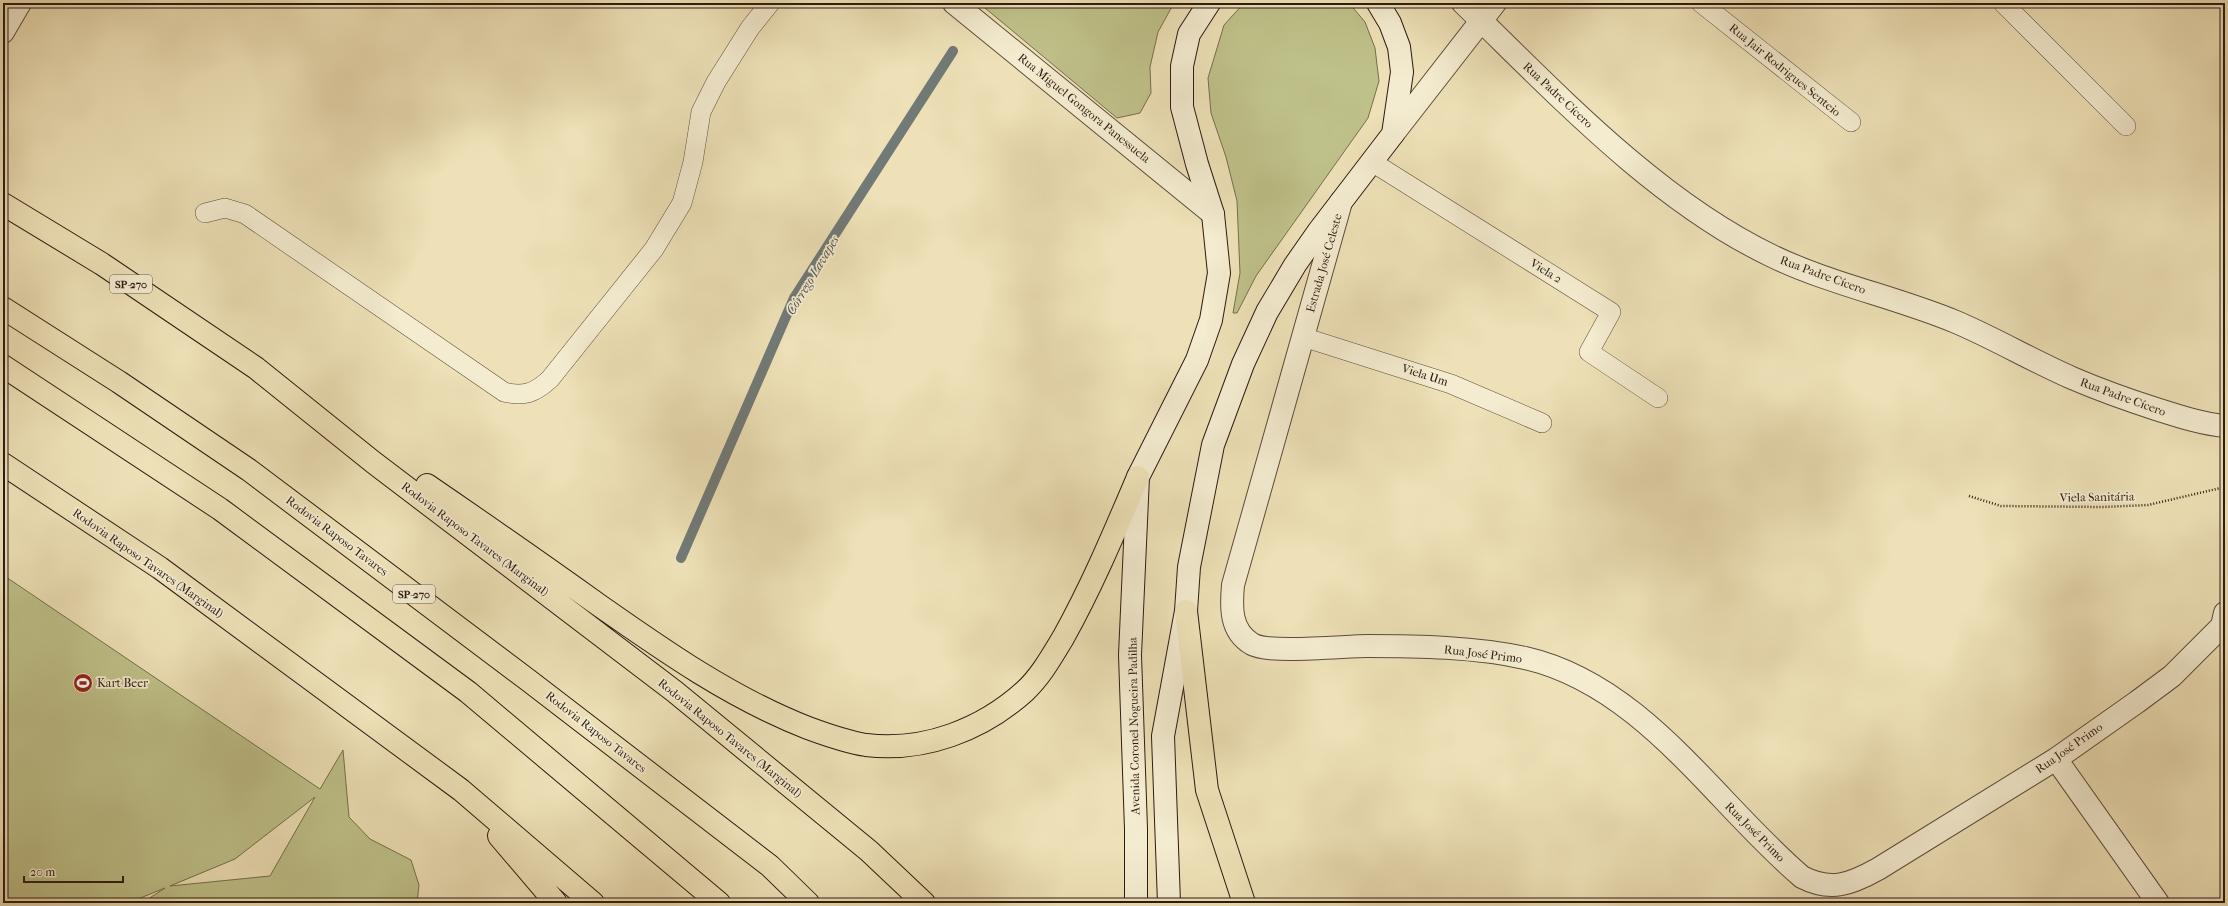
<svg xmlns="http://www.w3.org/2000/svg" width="2228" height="906" font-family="'IM FELL French Canon',serif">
	<rect width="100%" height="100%" fill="#eee1b7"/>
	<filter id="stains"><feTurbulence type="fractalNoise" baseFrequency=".005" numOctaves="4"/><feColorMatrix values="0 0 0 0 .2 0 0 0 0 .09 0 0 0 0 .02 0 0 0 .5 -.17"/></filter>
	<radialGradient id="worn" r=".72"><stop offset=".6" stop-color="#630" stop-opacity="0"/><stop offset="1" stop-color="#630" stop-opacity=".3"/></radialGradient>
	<path fill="#bfc18a" stroke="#766e4e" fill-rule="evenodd" d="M979,3h195l-16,29 -8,35 1,26 -11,20 -23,5z
		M1244,3h105l16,19 10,26 4,33 -11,37 -112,158 -19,37h-4l7,-40 -3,-72 -11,-44 -15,-44 -3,-35 16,-53z
		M3,575l317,214 23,-39 6,67 21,22 41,21 8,25 -2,18h-275l23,-15 -37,15h-125zM315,797l-45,79 -100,10 65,-27z"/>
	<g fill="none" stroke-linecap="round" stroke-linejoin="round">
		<path stroke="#717a77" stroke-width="10" d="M681,558l113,-260 159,-247"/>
		<g stroke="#5d4c3b" stroke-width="20">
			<path id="service" d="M1701,3l150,119
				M2003,3l123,123
				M1372,162l239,150 -22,40 69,46
				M205,213l20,-5 20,6 259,178c20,5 31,1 46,-13l104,-130 28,-46 11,-41 8,-50 15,-30 34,-54 20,-25
				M1303,337l148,47 91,39"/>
		</g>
		<g stroke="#5d4c3b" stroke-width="24">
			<path id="minor" d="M954,3l259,211
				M1463,3c92,89 192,197 309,253 58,28 124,41 184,66 40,17 77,39 116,56 28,12 56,22 84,31 22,7 46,15 69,17
				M3,32l17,-29
				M1393,134l102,-131
				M1341,202l-108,383c-2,22 -3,46 19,59 16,10 93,2 115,2 50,0 109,1 158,12 118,27 189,144 277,219 29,15 49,7 76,-8l178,-110 81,-57 35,-26 50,-50 3,-13
				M2056,759l102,144"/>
		</g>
		<g stroke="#2d1a12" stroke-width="24">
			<path id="secondary" d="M1136,903v-74l-6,-174 8,-178 59,-117 14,-40 8,-47 -6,-59 -16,-50 -15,-57v-41l7,-32 20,-31
				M1169,903l-6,-167 23,-125 3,-44 24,-122 30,-81 24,-52 28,-47 23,-33 75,-98 9,-62 -3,-25 -9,-24 -12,-20"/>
		</g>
		<g stroke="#2d1a12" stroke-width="24">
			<path id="trunk" d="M3,204l99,60 154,104 117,94 301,229 195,160 55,52
				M3,464l157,104 301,222 132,113
				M427,485c57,39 113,78 169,118 67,47 135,95 212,125 19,7 39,14 58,17 58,7 116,-15 159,-54 16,-15 27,-35 38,-53 29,-52 52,-107 75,-161
				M1186,611l21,179 37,113
				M499,836l57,67"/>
		</g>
		<g stroke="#2d1a12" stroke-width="24">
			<path id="motorway" d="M3,308l116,74 130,88 279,210 242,186 38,37
				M3,366l217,143 248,183 251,211"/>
		</g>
		<path stroke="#2d1a12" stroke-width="2.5" stroke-dasharray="1 2" stroke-linecap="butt" d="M1969,496l32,10 102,1 45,-2 77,-18"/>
		<use href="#service" stroke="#f4ecd0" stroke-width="19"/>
		<use href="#minor" stroke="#f4ecd0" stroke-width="22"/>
		<use href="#secondary" stroke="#f4ecd0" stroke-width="22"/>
		<use href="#trunk" stroke="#eee1b7" stroke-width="22"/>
		<use href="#motorway" stroke="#eee1b7" stroke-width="22"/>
	</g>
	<defs>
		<g id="stadium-disc" transform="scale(1)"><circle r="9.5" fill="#8f2418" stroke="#f4ecd0"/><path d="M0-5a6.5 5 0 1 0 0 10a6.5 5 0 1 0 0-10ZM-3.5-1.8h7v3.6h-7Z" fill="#fff"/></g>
	</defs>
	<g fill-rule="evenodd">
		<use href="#stadium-disc" x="83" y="683"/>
	</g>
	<g text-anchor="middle" stroke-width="3.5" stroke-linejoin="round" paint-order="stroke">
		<g fill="#f4ecd0" stroke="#69594b" stroke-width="1">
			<rect x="110" y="275" width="42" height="18" rx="3"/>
			<rect x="393" y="585" width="42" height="18" rx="3"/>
		</g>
		<g font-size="11" font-weight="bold" fill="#2d1a12">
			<text x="131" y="288">SP-270</text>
			<text x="414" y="598">SP-270</text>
		</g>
		<g font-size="12" fill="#2d1a12" stroke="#f4ecd0">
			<text transform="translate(1785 70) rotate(39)" y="4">Rua Jair Rodrigues Senteio</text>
			<text transform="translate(1558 95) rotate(43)" y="4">Rua Padre Cícero</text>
			<text transform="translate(1084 108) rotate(39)" y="4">Rua Miguel Gongora Panessuela</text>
			<text transform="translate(1324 263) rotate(-74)" y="4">Estrada José Celeste</text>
			<text transform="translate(1546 271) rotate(32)" y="4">Viela 2</text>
			<text transform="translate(1823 275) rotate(20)" y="4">Rua Padre Cícero</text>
			<text transform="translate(1425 375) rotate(18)" y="4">Viela Um</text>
			<text transform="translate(2123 397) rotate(20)" y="4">Rua Padre Cícero</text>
			<text transform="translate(2097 497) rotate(-1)" y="4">Viela Sanitária</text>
			<text transform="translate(337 536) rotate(37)" y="4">Rodovia Raposo Tavares</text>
			<text transform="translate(475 539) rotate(37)" y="4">Rodovia Raposo Tavares (Marginal)</text>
			<text transform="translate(148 563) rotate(35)" y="4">Rodovia Raposo Tavares (Marginal)</text>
			<text transform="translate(1483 654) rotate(7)" y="4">Rua José Primo</text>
			<text transform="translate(1134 726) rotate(-91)" y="4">Avenida Coronel Nogueira Padilha</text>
			<text transform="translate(596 732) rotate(38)" y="4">Rodovia Raposo Tavares</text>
			<text transform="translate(730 738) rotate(39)" y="4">Rodovia Raposo Tavares (Marginal)</text>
			<text transform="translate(2069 748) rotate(-35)" y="4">Rua José Primo</text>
			<text transform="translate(1755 832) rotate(45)" y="4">Rua José Primo</text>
		</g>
		<g font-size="12" fill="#2d1a12" stroke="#f4ecd0" text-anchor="start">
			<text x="97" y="687">Kart Beer</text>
		</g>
		<g font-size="13" font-style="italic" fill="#55524d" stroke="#f4ecd0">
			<text transform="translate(812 275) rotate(-59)" y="5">Córrego Lavapes</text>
		</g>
	</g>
	<rect width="2228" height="906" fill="none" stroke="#eee1b7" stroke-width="16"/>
	<rect x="4" y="4" width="2220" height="898" fill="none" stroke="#2d1a12" stroke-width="2"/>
	<rect x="8" y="8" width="2212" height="890" fill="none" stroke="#2d1a12"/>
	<path d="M24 876v6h99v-6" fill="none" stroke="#2d1a12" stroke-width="2"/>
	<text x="30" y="876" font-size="12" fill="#2d1a12" stroke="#f4ecd0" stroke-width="3" paint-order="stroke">20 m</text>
	<rect width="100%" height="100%" filter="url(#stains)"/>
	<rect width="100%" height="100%" fill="url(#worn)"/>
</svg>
